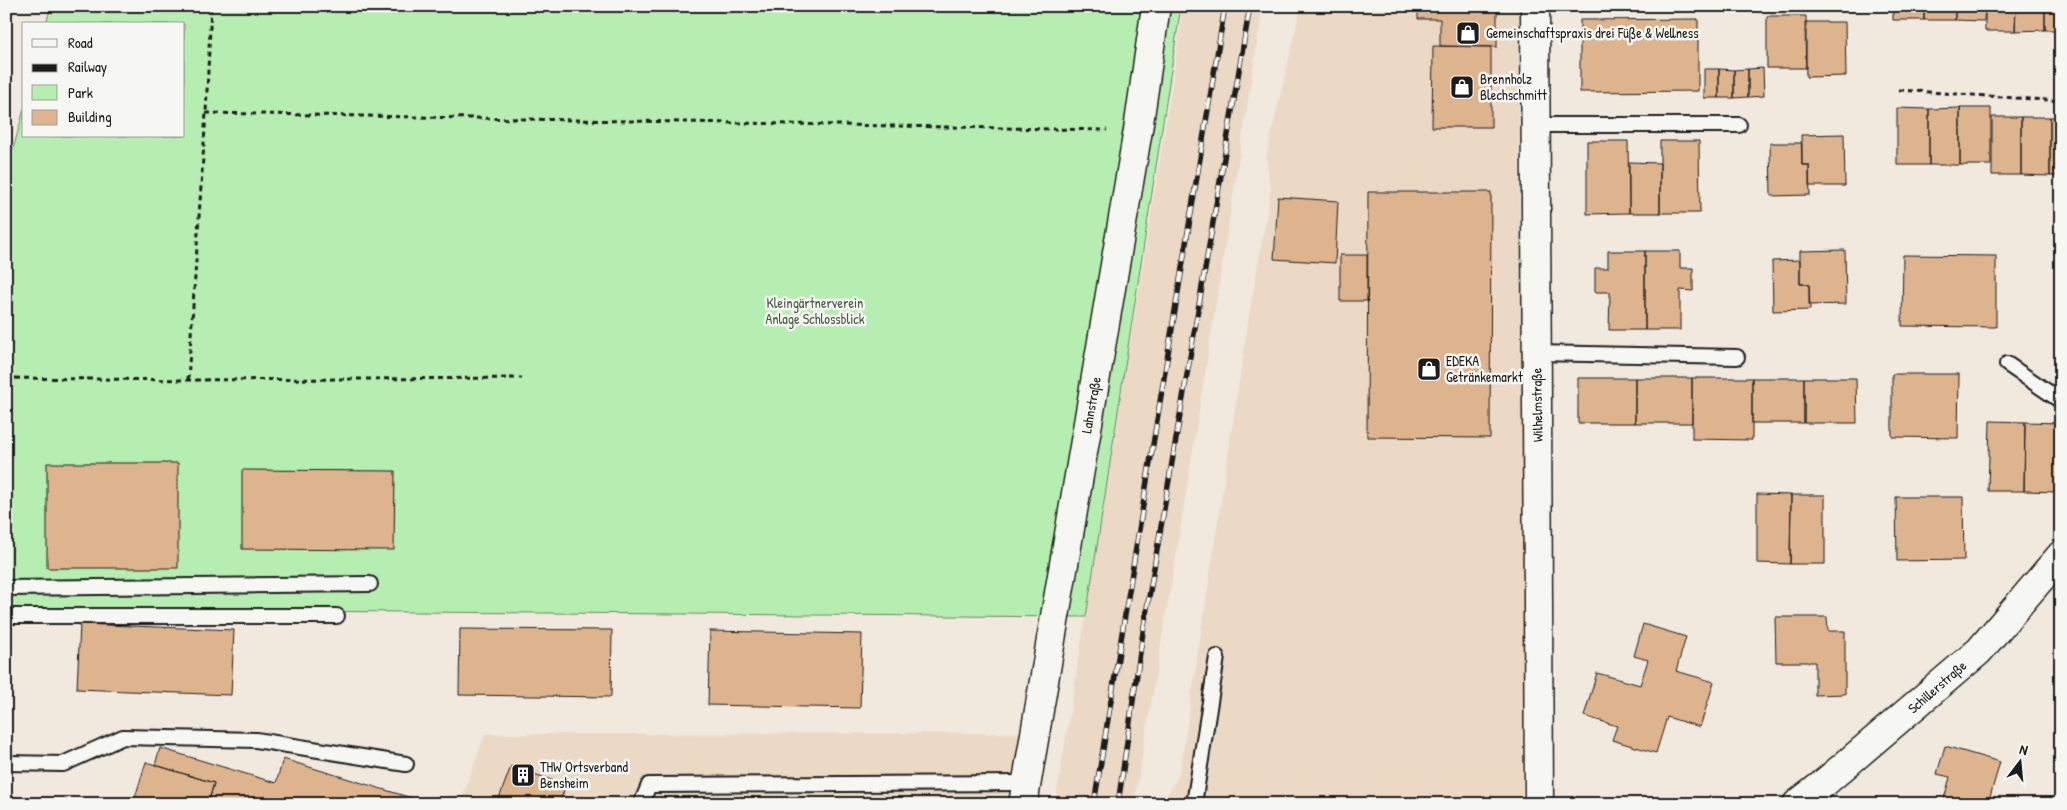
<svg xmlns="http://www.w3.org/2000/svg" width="2067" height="810" font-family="'Patrick Hand',sans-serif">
	<rect width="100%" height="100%" fill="#f1e9de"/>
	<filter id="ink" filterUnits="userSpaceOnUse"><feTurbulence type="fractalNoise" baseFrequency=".02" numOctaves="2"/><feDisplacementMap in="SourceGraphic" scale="10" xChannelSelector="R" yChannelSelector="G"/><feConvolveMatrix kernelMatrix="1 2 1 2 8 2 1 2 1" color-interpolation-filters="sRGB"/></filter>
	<g filter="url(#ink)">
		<path fill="#ebd9c6" d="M1183,6h80l-85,538 -44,260h-79l116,-713z
			M1301,6h218v182l8,234 -5,382h-360l18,-32 70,-463 21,-119 -5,-33z
			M1035,733l-12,71h-563l25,-70z"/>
		<path fill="#b6eeb1" stroke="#698566" d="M51,6h1130l-95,611 -1080,-8v-433l18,-67v27h160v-112h-138z"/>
		<path fill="#deb48e" stroke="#1c1c1c" d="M1418,6h79v41l-57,-1v-27h-22z
			M1893,6h31v14h-31z
			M1924,6h31v14h-31z
			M1955,6h30l-1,15 -29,-1z
			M1985,6h31l-1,25h-30z
			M2016,6h29v24l-30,1z
			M2045,6h16v24h-16z
			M1767,16h39v52h-39z
			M1698,19v72l-118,1v-72z
			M1805,22h40l1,54 -40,1z
			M1433,46l58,1v80h-59z
			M1763,68l1,28 -16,1v-28z
			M1704,69h15v29h-15z
			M1719,69l15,1v28h-15z
			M1748,69v28l-14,1v-28z
			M1897,108l32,1v56h-32z
			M1960,108h31v57h-31z
			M1960,108v57h-31v-56z
			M1992,117h29v58h-29z
			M2021,117h29v59l-29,-1z
			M2050,117h11v59h-11z
			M1844,134l1,52h-36v-21h-7l-1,-30z
			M1587,141h41l1,72 -42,1z
			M1660,141h39l1,72h-40z
			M1770,143h32v22h7l1,30 -39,1z
			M1629,162l31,1v50h-31z
			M1368,192h123l-1,246 -123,-1z
			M1278,197l60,4 -3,62 -61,-4z
			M1845,250l1,54 -37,1v-21h-9v-33z
			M1608,251h37v79h-36l1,-38h-15v-24h13z
			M1645,251h35v17h13v23l-13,-1v40h-35z
			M1340,255h27v46h-27z
			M1903,255l93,1v71l-94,-1z
			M1800,260v24h9l1,26 -37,1 -1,-50z
			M1892,374h67l-1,64 -66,-1z
			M1578,378h57v45h-57z
			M1635,378h57v45h-57z
			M1692,378h60v62l-60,-1z
			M1752,378h52v45h-52z
			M1804,378h52l1,45h-53z
			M1990,421l35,1 -1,69h-36z
			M2025,422l35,1 -1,69 -35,-1z
			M47,463h131v105h-131z
			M242,470l153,1 -1,79 -152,-1z
			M1757,494l34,1 -1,69 -33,-1z
			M1791,495h34v69h-35z
			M1896,497h67l1,63 -67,1z
			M1775,617h52l1,14h17v63l-30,1v-33h-39z
			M80,624l154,6 -3,65 -154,-6z
			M1643,624l43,13 -10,34 38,11 -14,45 -33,-10 -11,36 -44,-13 5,-14 -33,-10 13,-43 43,12 8,-25 -14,-4z
			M460,629l152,1 -1,67 -152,-2z
			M710,631l152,3 -2,74 -152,-3z
			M1945,746l55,16 -12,42h-33v-2l-11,-3 6,-22 -13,-3z
			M160,748l116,35 7,-24 132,40 -2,5h-205l6,-21 -59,-18z
			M146,762l68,21 -6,21h-75z
			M511,766l55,19 -7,19h-62z"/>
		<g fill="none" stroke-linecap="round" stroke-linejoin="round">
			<g stroke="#1c1c1c" stroke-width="18">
				<path id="service" d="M1536,125h203
					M1536,353l201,4
					M2007,364l54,37
					M6,588l364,-4
					M6,616h331
					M6,763l57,1 60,-27 133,3 150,24
					M641,804l8,-19 378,-2
					M1194,804l23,-147"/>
			</g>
			<g stroke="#1c1c1c" stroke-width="31">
				<path id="minor" d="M1535,6l4,798
					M1023,804l115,-674 18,-124
					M1797,804l26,-20 156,-133 82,-96"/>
			</g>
			<path stroke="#1c1c1c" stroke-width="3" stroke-dasharray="5 4" stroke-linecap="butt" d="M1899,90l162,11
				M206,113l901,17
				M6,378l182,2 334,-2
				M188,380l18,-267 5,-107"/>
			<use href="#service" stroke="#f6f6f2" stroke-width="14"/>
			<use href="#minor" stroke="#f6f6f2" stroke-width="28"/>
			<g stroke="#1c1c1c" stroke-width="5.5">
				<path id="rail" d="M1094,804l131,-798
					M1118,804l25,-172 107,-626"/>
			</g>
			<use href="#rail" stroke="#f6f6f2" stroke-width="4" stroke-dasharray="11" stroke-linecap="butt"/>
		</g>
	</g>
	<defs>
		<g id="shop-square" transform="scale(1.25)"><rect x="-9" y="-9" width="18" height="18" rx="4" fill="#1c1c1c" stroke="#f6f6f2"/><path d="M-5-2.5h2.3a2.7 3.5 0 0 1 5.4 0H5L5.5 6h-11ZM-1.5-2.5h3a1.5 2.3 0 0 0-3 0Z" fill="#fff"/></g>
		<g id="building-square" transform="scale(1.25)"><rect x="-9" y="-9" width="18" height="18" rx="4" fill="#1c1c1c" stroke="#f6f6f2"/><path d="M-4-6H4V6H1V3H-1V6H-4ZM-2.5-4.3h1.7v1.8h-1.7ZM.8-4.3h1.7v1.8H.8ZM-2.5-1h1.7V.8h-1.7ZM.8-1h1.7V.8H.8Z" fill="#fff"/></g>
	</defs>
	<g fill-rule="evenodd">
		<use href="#shop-square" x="1468" y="33"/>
		<use href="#shop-square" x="1462" y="87"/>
		<use href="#shop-square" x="1429" y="369"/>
		<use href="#building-square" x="523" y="775"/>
	</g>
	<g text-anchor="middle" stroke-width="5" stroke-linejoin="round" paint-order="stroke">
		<g font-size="14" fill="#1c1c1c" stroke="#f6f6f2" text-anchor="start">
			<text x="1486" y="38">Gemeinschaftspraxis drei Füße &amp; Wellness</text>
			<text x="1480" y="84">Brennholz<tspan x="1480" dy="16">Blechschmitt</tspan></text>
			<text x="1446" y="366">EDEKA<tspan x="1446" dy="16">Getränkemarkt</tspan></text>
			<text x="540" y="772">THW Ortsverband<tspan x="540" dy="16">Bensheim</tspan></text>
		</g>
		<g font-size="14" fill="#4a5b49" stroke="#f6f6f2">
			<text x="815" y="308">Kleingärtnerverein<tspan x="815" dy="16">Anlage Schlossblick</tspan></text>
		</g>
		<g font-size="14" fill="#1c1c1c" stroke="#f6f6f2">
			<text transform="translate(1091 405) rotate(-80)" y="5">Lahnstraße</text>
			<text transform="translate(1537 405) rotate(-91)" y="5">Wilhelmstraße</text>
			<text transform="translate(1937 687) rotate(-41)" y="5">Schillerstraße</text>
		</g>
	</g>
	<rect width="2067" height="810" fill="none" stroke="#f6f6f2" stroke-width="25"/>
	<rect x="12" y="12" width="2042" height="785" fill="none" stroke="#1c1c1c" stroke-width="2" filter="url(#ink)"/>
	<rect x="22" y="22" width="162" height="115" fill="#f6f6f2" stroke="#9f9f9c"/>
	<rect x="32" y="39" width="25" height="8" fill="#f6f6f2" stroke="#9f9f9c"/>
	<text x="68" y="48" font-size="15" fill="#1c1c1c">Road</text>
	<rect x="32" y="64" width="25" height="8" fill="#1c1c1c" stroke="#9f9f9c"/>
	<text x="68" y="72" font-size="15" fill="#1c1c1c">Railway</text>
	<rect x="32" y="85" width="25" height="15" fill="#b6eeb1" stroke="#9f9f9c"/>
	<text x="68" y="98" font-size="15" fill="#1c1c1c">Park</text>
	<rect x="32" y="110" width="25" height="15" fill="#deb48e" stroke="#9f9f9c"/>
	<text x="68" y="122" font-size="15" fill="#1c1c1c">Building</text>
	<g transform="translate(2020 762) rotate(16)" stroke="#f6f6f2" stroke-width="4" paint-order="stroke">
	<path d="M0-4L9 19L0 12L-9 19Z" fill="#1c1c1c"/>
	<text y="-8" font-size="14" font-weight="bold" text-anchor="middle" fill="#1c1c1c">N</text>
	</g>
</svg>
